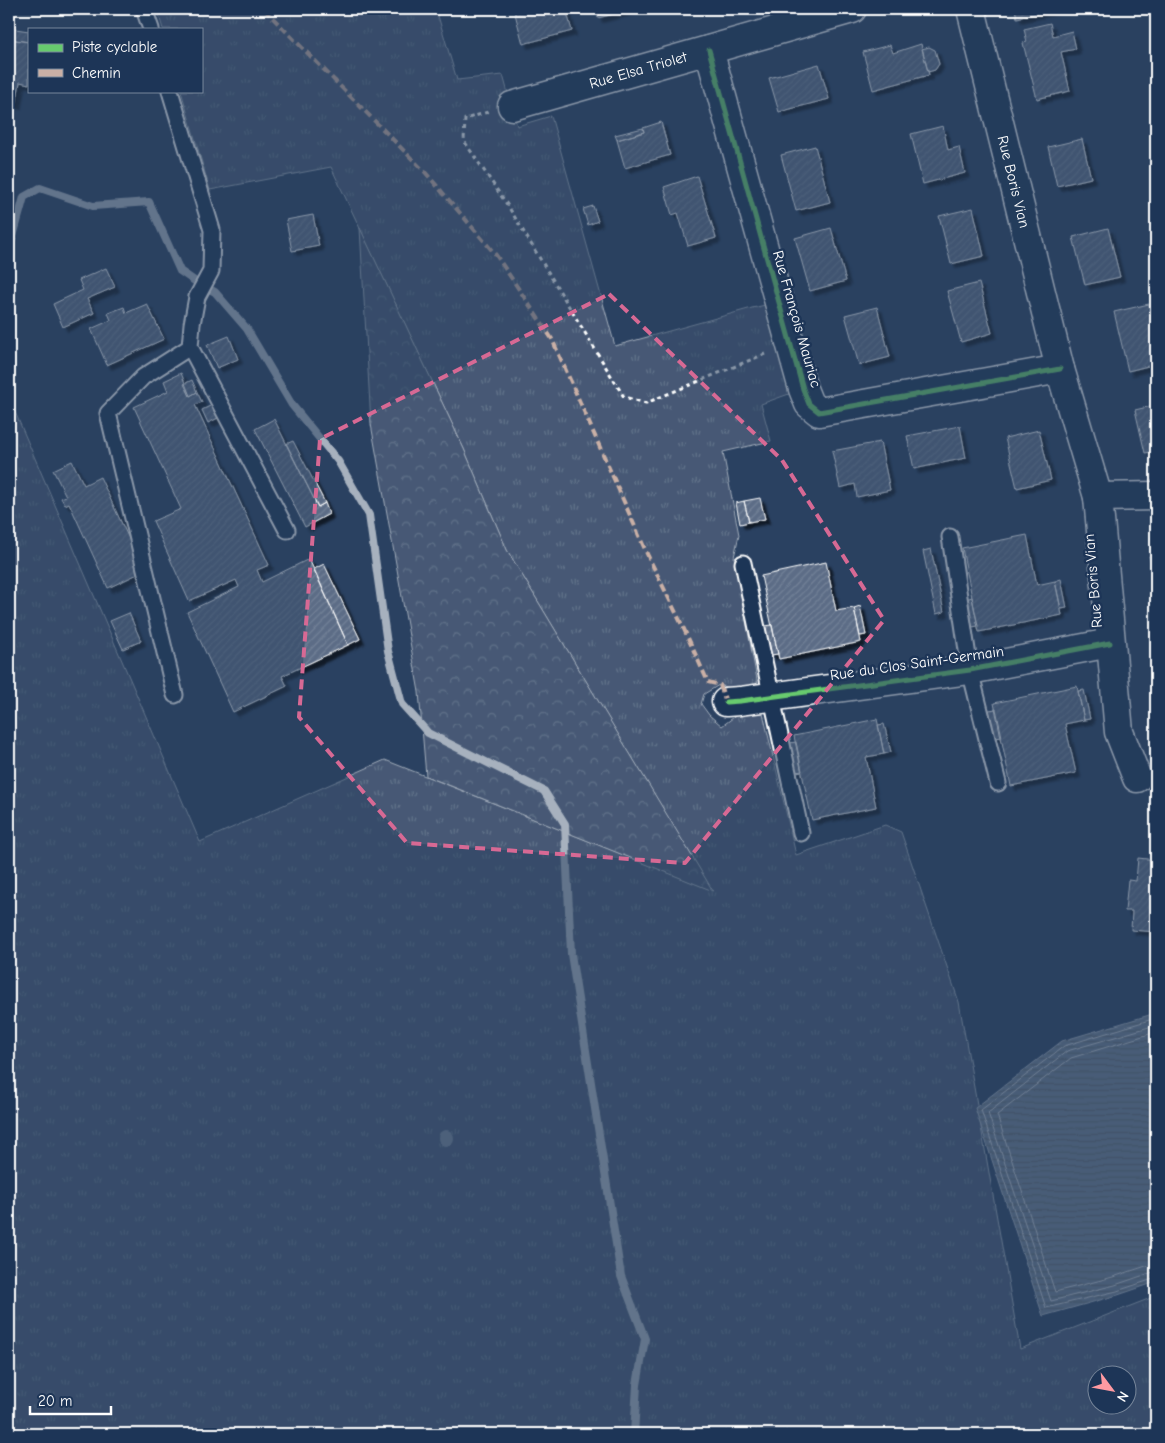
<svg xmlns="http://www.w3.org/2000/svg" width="1165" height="1443" font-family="'Comic Neue',sans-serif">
	<defs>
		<pattern id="grass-tufts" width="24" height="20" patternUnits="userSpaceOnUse" patternTransform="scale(1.25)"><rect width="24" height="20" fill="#465975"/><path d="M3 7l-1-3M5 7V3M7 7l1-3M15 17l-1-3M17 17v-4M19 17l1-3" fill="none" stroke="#62728a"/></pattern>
		<pattern id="forest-crowns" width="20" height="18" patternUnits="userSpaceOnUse" patternTransform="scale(1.25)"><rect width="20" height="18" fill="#465975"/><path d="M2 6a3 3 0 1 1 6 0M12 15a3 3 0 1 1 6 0" fill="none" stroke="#62728a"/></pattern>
		<pattern id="water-rules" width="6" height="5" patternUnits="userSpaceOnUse" patternTransform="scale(1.25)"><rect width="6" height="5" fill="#6d7d92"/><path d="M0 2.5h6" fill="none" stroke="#5e6772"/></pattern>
		<pattern id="building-hatch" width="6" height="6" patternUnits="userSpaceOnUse" patternTransform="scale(1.25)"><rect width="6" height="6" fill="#5b6c86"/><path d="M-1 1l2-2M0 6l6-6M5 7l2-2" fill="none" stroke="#748298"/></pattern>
		<filter id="shadow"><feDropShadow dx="4.5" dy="4.5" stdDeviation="1" flood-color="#0009"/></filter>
	</defs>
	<rect width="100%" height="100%" fill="#2a4161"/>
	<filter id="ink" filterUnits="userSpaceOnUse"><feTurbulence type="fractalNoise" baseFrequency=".02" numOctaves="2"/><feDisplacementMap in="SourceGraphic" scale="10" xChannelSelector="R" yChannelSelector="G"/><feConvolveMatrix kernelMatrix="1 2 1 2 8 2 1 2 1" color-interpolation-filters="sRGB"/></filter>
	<g filter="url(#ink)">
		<path fill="url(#grass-tufts)" stroke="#a2acba" fill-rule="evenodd" d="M157,9h279l21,71 46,-5 14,51 34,-10 64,230 137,-38 27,-6 24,87 -42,15 10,37 -48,11 16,83 -5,22 24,128 -19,5 -20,-5 -15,9 -3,10 8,11 13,11 19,-14 22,1 33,142 89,-30 16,7 58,170 61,347 136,-53v138h-1147v-1036l191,444 185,-82 327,130 -205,-340 -43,-101 -133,-282 -121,23 -29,-99h20v-62h-38zM1098,1376h30v30h-30z"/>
		<path fill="url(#forest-crowns)" stroke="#a2acba" d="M360,228l104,221 43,101 206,341 -287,-115 -7,-84 -48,-268z"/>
		<path fill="url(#water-rules)" stroke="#a7b1be" d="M1156,1013v269l-38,13 -75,21 -68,-208 87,-67z"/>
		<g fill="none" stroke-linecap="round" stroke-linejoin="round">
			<path stroke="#c5cbd3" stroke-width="1" d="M1156,1018l-92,28 -83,64 65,198 71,-17 39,-13
				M1156,1025l-89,26 -79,62 63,188 64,-16 41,-14
				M1156,1032l-85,26 -74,57 58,177 58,-15 36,-12 7,-1"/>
			<path stroke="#a7b1be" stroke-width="8" d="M9,243l3,-3 12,-43 16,-9 53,18 56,-4 31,69 16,11 19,10 32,37 45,76 46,56 31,54 19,136 14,53 26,29 116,58 21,33 6,130 50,322 24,63 -8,46 -3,49"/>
		</g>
		<path fill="url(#building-hatch)" stroke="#fff" filter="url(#shadow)" d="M518,9h48l6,22 -49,13 -9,-34z
			M596,9h37l-35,9z
			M1015,9h41l-39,9z
			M1050,23l3,13 19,-5 4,18 -15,3 9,39 -33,8 -14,-56 4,-1 -3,-13z
			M9,28l20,3v11l-20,-3z
			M9,39l20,3v42l-9,-2 -4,23 -7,-2z
			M921,44l8,31 -56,15 -10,-38 27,-7 3,8z
			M929,47l6,3 4,14 -4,6 -7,2 -6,-23z
			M819,64l10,35 -50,13 -10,-34z
			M661,122l9,33 -45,13 -8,-28 27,-8 -1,-4z
			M943,126l5,24 11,-3 6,26 -42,11 -12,-50z
			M643,128l1,4 -27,8 -2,-5z
			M1082,139l9,39 -34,8 -9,-39z
			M815,146l15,56 -34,9 -15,-56z
			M697,176l19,62 -28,8 -10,-33 -6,2 -8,-28z
			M593,206l5,15 -10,4 -5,-16z
			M973,208l11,48 -33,8 -12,-48z
			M313,215l6,31 -27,5 -6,-31z
			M831,228l15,53 -36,10 -15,-53z
			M1108,228l12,49 -35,8 -12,-48z
			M106,268l9,19 -28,12 7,14 -31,14 -10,-23 30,-14 -4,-10z
			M979,283l13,50 -31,9 -14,-51z
			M147,304l17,35 -57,26 -16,-36 20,-9 -3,-7 16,-6 2,6z
			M1149,304l7,32v28l-28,7 -14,-59z
			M877,307l13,50 -31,8 -14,-50z
			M229,336l9,23 -21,9 -10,-23z
			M181,373l9,23 7,-4 5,10 -7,3 74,160 -12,5 5,12 47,-23 39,86 -66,31 5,10 -54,26 -46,-100 52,-25 -3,-7 -47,21 -36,-80 28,-12 -47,-102 34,-16 -4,-10z
			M192,380l5,12 -7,4 -6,-12z
			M214,404l6,13 -12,6 -6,-13z
			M1156,405v46l-11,2 -10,-43z
			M274,419l44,88 7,-4 4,11 -24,13 -50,-98z
			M960,426l6,32 -52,11 -7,-33z
			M1039,430l12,50 -34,8 -12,-50z
			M293,441l32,62 -7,4 -32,-63z
			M880,442l10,48 -33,7 -2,-13 -15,4 -8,-37z
			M72,461l12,24 16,-8 44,94 -36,17 -39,-85 -4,2 -4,-7 5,-2 -13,-26z
			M760,498l5,21 -16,3 -5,-21z
			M744,501l5,21 -9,2 -4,-21z
			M1155,532l1,38h-3l-4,-14 6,-1 -4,-17z
			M1027,535l10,50 18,-4 7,34 -83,17 -17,-84z
			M931,549l13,63 -8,2 -13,-63z
			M826,562l10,49 18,-3 7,34 -82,17 -18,-83z
			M324,564l36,75 -12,6 -34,-76z
			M1061,579l6,29 -6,1 -6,-28z
			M972,597l6,29 -6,1 -6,-28z
			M860,606l6,29 -6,1 -6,-28z
			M129,613l12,28 -18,8 -13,-28z
			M772,625l6,29 -7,1 -6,-29z
			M1077,686l7,34 -19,4 11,49 -65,13 -17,-83z
			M1084,690l6,29 -6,1 -6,-29z
			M996,709l6,28 -7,1 -6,-28z
			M877,719l7,35 -18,3 10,50 -64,13 -18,-84z
			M884,724l7,28 -7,2 -6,-29z
			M796,742l6,29 -6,1 -6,-29z
			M1138,858l18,2v72l-25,-2 1,-19h-7l3,-31 8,1z"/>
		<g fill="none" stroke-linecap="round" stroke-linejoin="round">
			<g stroke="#fff" stroke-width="19">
				<path id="service" d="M144,9l7,20
					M170,91l42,139 -1,41 -14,26 -5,27 -2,23 -47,30 -35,36 67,282
					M190,347l97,183
					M950,537l20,133 28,113
					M743,563l58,270"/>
			</g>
			<g stroke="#fff" stroke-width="31">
				<g id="minor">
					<path id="s1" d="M971,9l89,360 38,128 58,-1"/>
					<path d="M709,50l94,339 6,15 10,8 241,-43"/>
					<path id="s2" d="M512,106l340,-97"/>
					<path d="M1098,497l21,235 18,46"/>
					<path d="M726,702l14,-1 230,-31 140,-27"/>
				</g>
			</g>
			<path stroke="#fff" stroke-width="3" stroke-dasharray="4 4" stroke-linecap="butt" d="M488,112l-23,7 -1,22 44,65 116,191 22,6 119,-49"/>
			<use href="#service" stroke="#1d3557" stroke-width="15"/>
			<use href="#minor" stroke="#1d3557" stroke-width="28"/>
			<path stroke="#cab0a6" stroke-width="4" stroke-dasharray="8 4" stroke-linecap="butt" d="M264,9l161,163 71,83 56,84 96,217 35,71 25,55 12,3 6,17"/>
			<g stroke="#1d3557" stroke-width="8">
				<path id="cycleway" d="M709,50l94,339 6,15 10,8 241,-43
					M726,702l14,-1 230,-31 140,-27"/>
			</g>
			<use href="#cycleway" stroke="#67ca6e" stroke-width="5"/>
		</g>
		<circle fill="#76859a" cx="446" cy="1138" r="8"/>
	</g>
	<path d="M0 0H1165V1443H0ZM609,294l173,166 102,160 -199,243 -278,-20 -108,-126 21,-278z" fill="#2a4161" fill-opacity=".55" fill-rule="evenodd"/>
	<path fill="none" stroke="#d76994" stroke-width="4" stroke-dasharray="10 6" stroke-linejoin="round" d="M609,294l173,166 102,160 -199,243 -278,-20 -108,-126 21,-278z"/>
	<g text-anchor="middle" stroke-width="5" stroke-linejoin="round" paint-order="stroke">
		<g font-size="15" fill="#fff" stroke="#1d3557">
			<text dy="5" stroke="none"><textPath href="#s2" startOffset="131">Rue Elsa Triolet</textPath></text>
			<text dy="5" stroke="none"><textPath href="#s1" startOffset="178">Rue Boris Vian</textPath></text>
			<text transform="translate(797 319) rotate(74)" y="5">Rue François Mauriac</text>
			<text transform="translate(1093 581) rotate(-95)" y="5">Rue Boris Vian</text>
			<text transform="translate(917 663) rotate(-8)" y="5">Rue du Clos Saint-Germain</text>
		</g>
	</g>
	<rect width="1165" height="1443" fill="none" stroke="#1d3557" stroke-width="30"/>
	<rect x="15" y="15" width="1135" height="1413" fill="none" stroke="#fff" stroke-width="2" filter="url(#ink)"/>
	<rect x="28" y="28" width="175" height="65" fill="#1d3557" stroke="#77869a"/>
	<rect x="38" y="44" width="25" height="8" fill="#67ca6e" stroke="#77869a"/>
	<text x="72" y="52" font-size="15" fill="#ffffff">Piste cyclable</text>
	<rect x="38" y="69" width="25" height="8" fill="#cab0a6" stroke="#77869a"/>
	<text x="72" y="78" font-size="15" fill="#ffffff">Chemin</text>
	<g transform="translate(1112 1390) rotate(122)"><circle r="24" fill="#1d3557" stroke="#77869a"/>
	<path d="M0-4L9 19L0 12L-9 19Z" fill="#ff9aa2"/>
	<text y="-8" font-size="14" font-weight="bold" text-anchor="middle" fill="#ffffff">N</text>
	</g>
	<path d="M30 1406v8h81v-8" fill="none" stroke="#ffffff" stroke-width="2.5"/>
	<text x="38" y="1406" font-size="15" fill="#ffffff" stroke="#1d3557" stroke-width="4" paint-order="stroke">20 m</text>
</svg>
